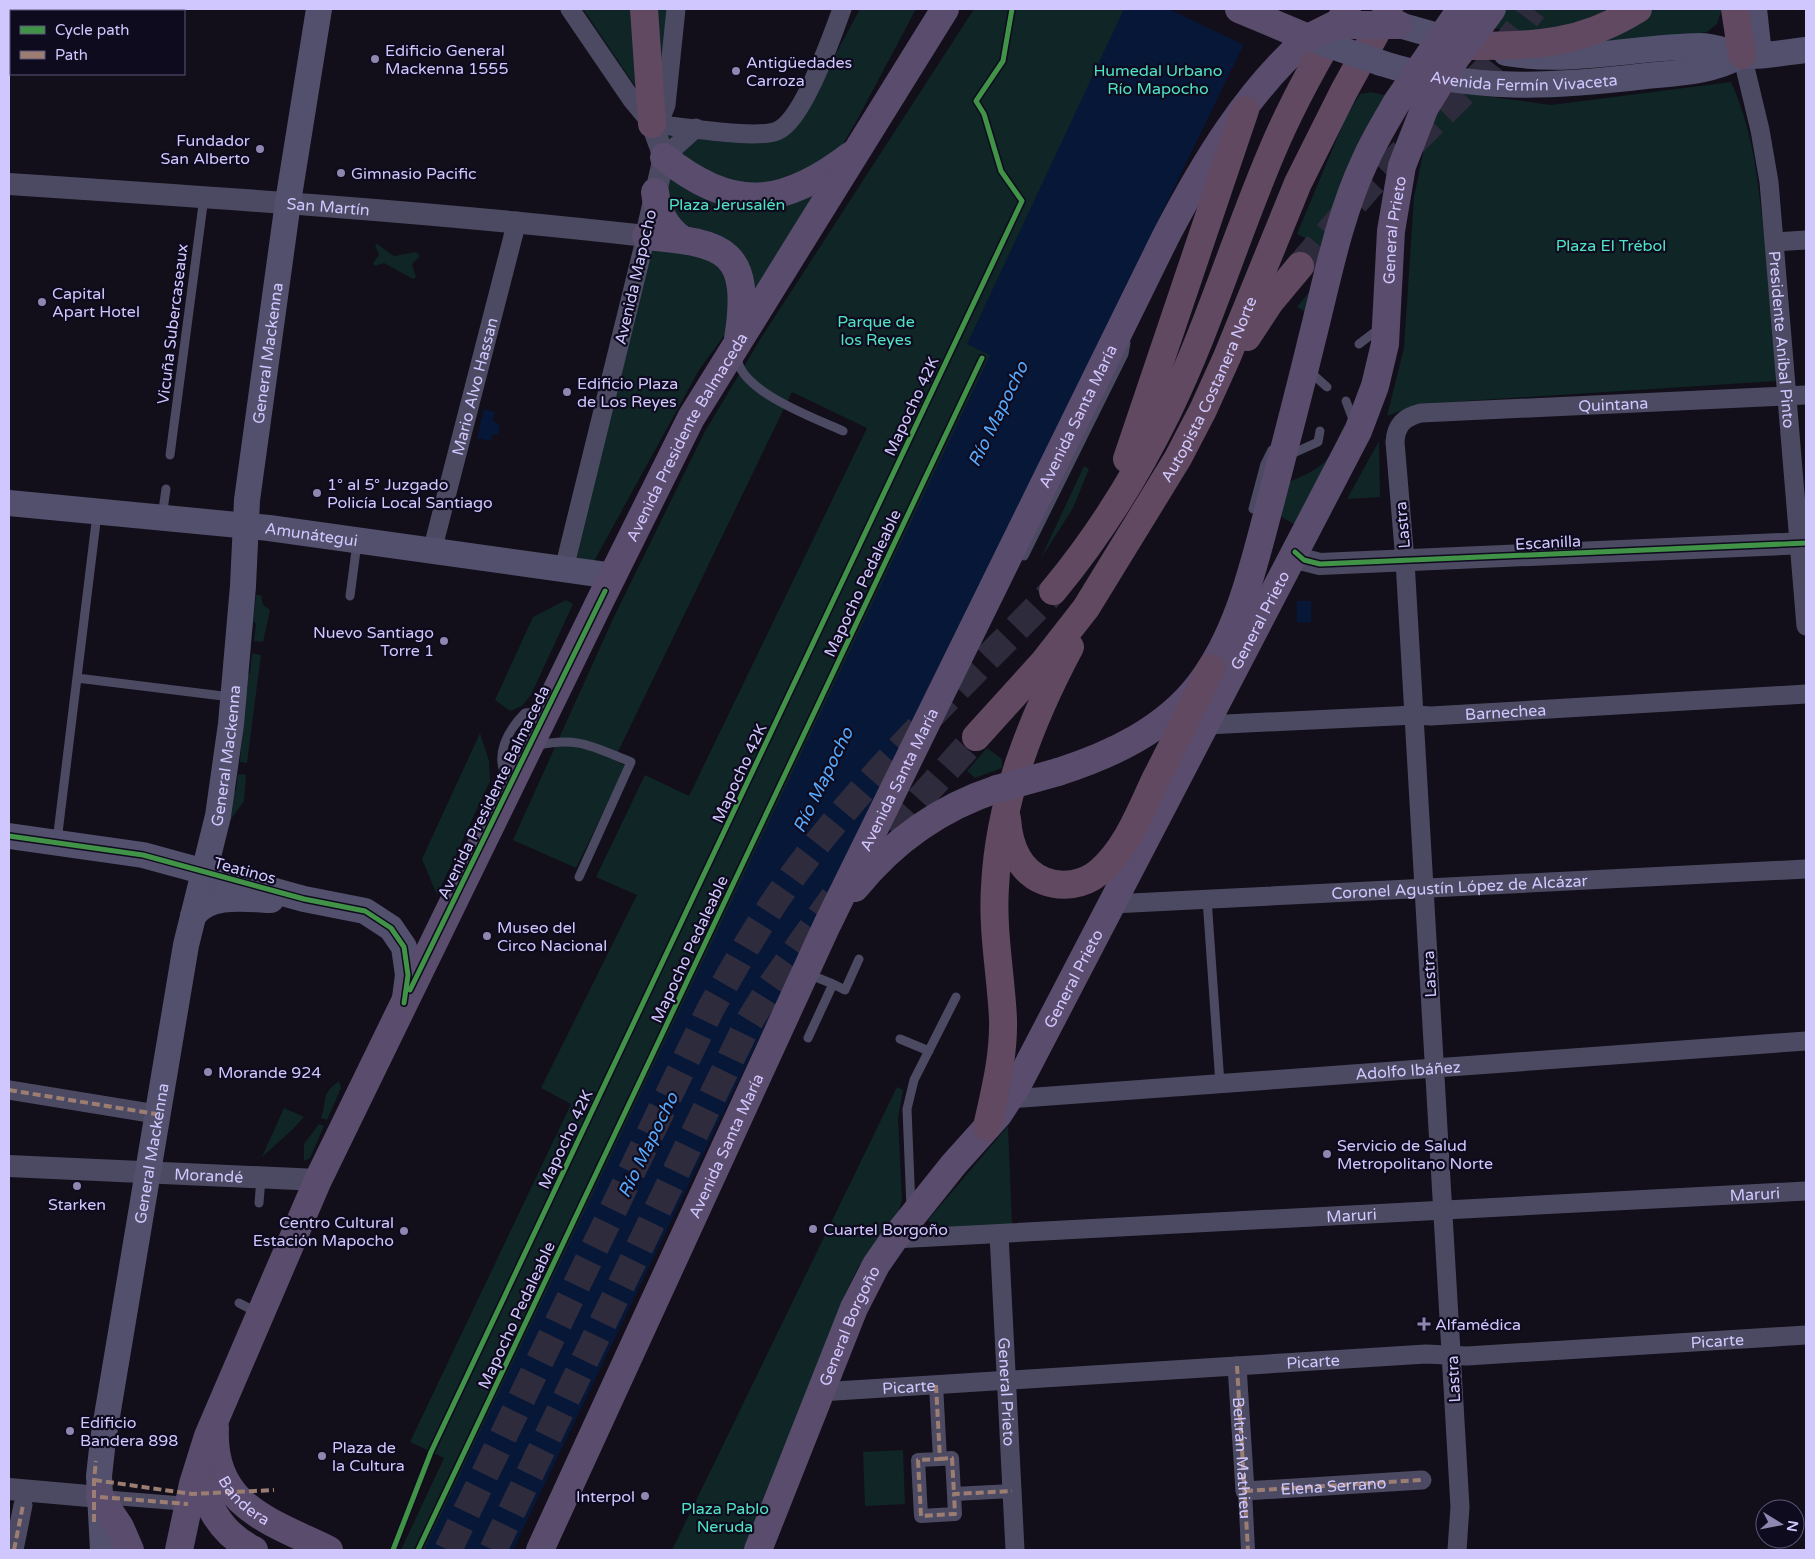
<svg xmlns="http://www.w3.org/2000/svg" width="1815" height="1559" font-family="'Varela Round',sans-serif">
	<rect width="100%" height="100%" fill="#120f1a"/>
	<path fill="#0f2526" d="M583,9h52l3,75 -3,2z
		M651,9h16l-6,100z
		M860,9h56l-59,111 -70,121 -36,58 -52,71 -106,193h-18l93,-438 84,12 51,-23z
		M974,9h282l-745,1541h-110l43,-92 -34,-16 161,-338 -30,-16 96,-193 -41,-18 49,-102 44,21 178,-368 -75,-36 -178,368 12,6 -50,102 -63,-28 99,-219 92,-188 57,-95z
		M1505,9h119l-39,19 -62,4 -32,-4z
		M1656,9h66l-5,15 -10,8 -124,16z
		M1731,82c20,44 26,88 31,136 7,54 10,109 14,163l-357,23 -32,12 17,-68 10,-151 12,-58 22,-48 103,14z
		M1371,92l16,4 -78,218 -12,-7 15,-19 6,-24 -7,-23 -14,-7 48,-115 15,-25z
		M377,244l17,12 22,-4 4,4 -8,8 4,13 -3,2 -29,-16 -9,3 -2,-3 6,-8 -4,-10z
		M1349,424l-54,101 -13,-8 -2,-4 9,-31c39,-17 38,-18 55,-57z
		M1379,441l1,56 -33,2z
		M1084,466l5,3 -16,39 -33,52z
		M256,595h5l2,10 7,5 -7,32 -9,-1 2,-18 -3,-1z
		M566,600l7,4 -42,91 -9,11 -12,5 -15,-11 38,-83z
		M252,653l9,2 -14,108 -7,-1 7,-88h3z
		M480,733l9,28 1,20 -53,114 -15,-36z
		M987,748l15,11v9l-27,10 -8,-7z
		M238,774l8,1 -2,26 -15,21 3,-31h4z
		M339,1081l2,7 -14,32 -6,-2c7,-19 -2,-22 18,-37z
		M897,1087l6,3 -5,28 4,82 -4,14 -39,52 -13,26 -61,156 -38,102h-75z
		M284,1108l20,9 -12,13 -30,27z
		M319,1124l5,2 -14,32 -6,3v-17z
		M1008,1126l4,99 -75,4 -9,-9z
		M903,1450l2,54 -40,2 -2,-54z"/>
	<path fill="#071738" d="M1124,9h137l-239,492 -114,228 -395,821h-89l566,-1195 -23,-11z
		M484,409l11,3 -2,9 7,4 -2,9 -6,1 -1,6 -14,-3z
		M1297,601h14v21l-14,1z"/>
	<path fill="#120f1a" d="M1169,9h94l-17,37z"/>
	<g fill="none" stroke-linecap="round" stroke-linejoin="round">
		<path stroke="#2e2b3c" stroke-width="28" stroke-dasharray="28 14" stroke-linecap="butt" d="M1300,266l68,-79 121,-120 44,-58
			M863,862l113,-125
			M448,1550l263,-542c23,-40 46,-82 73,-120 77,-109 177,-201 269,-297
			M493,1550l254,-525 24,-39 63,-89"/>
		<path stroke="#4c4a63" stroke-width="9" d="M1359,344l21,-16
			M737,356c1,35 78,62 106,75
			M1309,371l18,16
			M1346,401l8,21
			M170,455l34,-258
			M1287,456l31,-14 2,-11
			M1253,509l12,-45 7,-14
			M162,517l4,-28
			M1024,556l100,-202 2,-11
			M350,596l7,-53
			M77,678l154,19
			M534,746c44,-10 57,0 97,16l-52,115
			M508,779c-15,-23 0,-49 17,-66l17,-2
			M57,841l40,-327
			M1207,899l13,185
			M808,974l25,10
			M808,1038l25,-54 12,6 14,-31
			M900,1039l29,12
			M259,1203l2,-25
			M911,1208l-4,-99 7,-29 42,-83
			M239,1303l19,10"/>
		<path stroke="#4c4a63" stroke-width="14" d="M936,1385l4,74 -22,1 3,56 34,-2 -1,-20 58,-3
			M940,1459l12,-1 2,36
			M1245,1491l3,59
			M101,1497l87,7"/>
		<g stroke="#4c4a63" stroke-width="19">
			<path d="M570,9l62,91 20,24"/>
			<path id="s1" d="M1742,55l18,75 9,52 37,444"/>
			<path d="M652,124c27,2 103,16 125,7 26,-10 55,-95 65,-122"/>
			<path d="M652,124l10,-9 4,-10 10,-96"/>
			<path d="M664,157l32,-29"/>
			<path d="M1775,242l31,-2"/>
			<path id="s2" d="M432,551l85,-330"/>
			<path d="M564,569l82,-333"/>
			<path id="s3" d="M1206,725l209,-10 16,1 375,-22"/>
			<path id="s4" d="M1112,904l694,-35"/>
			<path d="M9,1090l147,24"/>
			<path id="s5" d="M1009,1099l797,-58"/>
			<path id="s6" d="M999,1234l16,316"/>
			<path id="s7" d="M894,1239l912,-48"/>
			<path id="s8" d="M1237,1366l8,125 177,-11"/>
			<path id="s9" d="M820,1392l606,-38 41,2 339,-21"/>
			<path d="M14,1550l9,-45"/>
			<path id="s10" d="M1457,1550l3,-43 -55,-946 -10,-119c1,-17 9,-25 26,-29l385,-18"/>
		</g>
		<g stroke="#4c4a63" stroke-width="22">
			<path id="s11" d="M9,184c213,14 425,28 637,52l18,-79 -12,-33"/>
			<path d="M1295,552l9,8 16,4 486,-21"/>
			<path id="s12" d="M9,1166l309,14"/>
			<path d="M9,1489l91,8"/>
		</g>
		<g stroke="#53506e" stroke-width="26">
			<path d="M1754,9l5,45"/>
			<path d="M1399,25l64,18"/>
			<path d="M1506,53c66,11 129,-6 194,-7 15,0 27,6 41,9 17,3 47,-3 65,-5"/>
			<path id="s13" d="M1381,63c90,29 173,24 265,13 33,-3 66,-4 96,-21"/>
			<path id="s14" d="M9,503l260,25 344,48"/>
			<path d="M9,836l134,19 161,44 61,12 26,17 13,19 4,28 -3,23"/>
			<path d="M193,916c16,-23 53,-17 78,-16"/>
			<path id="s15" d="M103,1550l-4,-74 4,-36 83,-495 32,-129 13,-92 12,-138 4,-86 41,-298 31,-193"/>
		</g>
		<g stroke="#5a4c6c" stroke-width="28">
			<path d="M664,157c69,56 119,50 187,-2"/>
			<path d="M655,192c2,20 10,35 26,47"/>
			<path d="M646,236c80,7 106,14 92,103"/>
			<path d="M1058,772c53,-17 107,-42 142,-88 40,-53 54,-121 71,-184 14,-54 28,-107 41,-161 15,-59 27,-123 53,-178 9,-21 21,-40 32,-59"/>
			<path d="M855,888c38,-47 84,-80 142,-99"/>
			<path id="s16" d="M215,1428c-4,78 55,93 114,122"/>
			<path d="M201,1465c0,36 20,69 53,85"/>
			<path d="M100,1497l20,30 10,23"/>
			<path id="s17" d="M179,1550l14,-66 15,-48 110,-256 283,-581 90,-181 254,-409"/>
			<path id="s18" d="M540,1550l287,-625 339,-689c37,-71 81,-145 142,-198l-69,-29"/>
			<path id="s19" d="M758,1550l96,-242 22,-43 18,-26 60,-75 44,-49 19,-29 341,-655 17,-45 10,-42 6,-113 11,-65 23,-59"/>
		</g>
		<g stroke="#604961" stroke-width="28">
			<path d="M644,9l8,115"/>
			<path d="M1735,9l7,46"/>
			<path d="M1471,46c65,0 111,-2 167,-37"/>
			<path d="M1247,337l23,-35 30,-36"/>
			<path d="M1127,459l118,-349"/>
			<path d="M1053,591c45,-54 83,-115 114,-178 43,-88 70,-182 109,-271 20,-46 45,-90 71,-133"/>
			<path id="s20" d="M976,737l67,-74 43,-55 92,-150 25,-48 24,-53 71,-174 46,-92 45,-82"/>
			<path d="M1007,819c2,26 12,52 37,62 18,7 39,4 54,-8 28,-23 42,-61 57,-93 19,-37 38,-75 56,-112"/>
			<path d="M987,1127c8,-36 17,-71 16,-108 -2,-44 -11,-88 -8,-132 4,-85 35,-165 75,-240"/>
		</g>
		<path stroke="#53506e" stroke-width="26" d="M1308,38l73,25"/>
		<path stroke="#5a4c6c" stroke-width="28" d="M1308,38l26,-13h65
			M1397,102l64,-93
			M1425,107l28,-45 39,-53
			M997,789l61,-17"/>
		<g stroke="#9b7d72" stroke-width="4" stroke-dasharray="8 4" stroke-linecap="butt">
			<path d="M9,1090l147,24"/>
			<path id="s21" d="M1237,1366l11,184"/>
			<path d="M936,1385l4,74 -22,1 3,56 34,-2 -1,-20 58,-3"/>
			<path d="M940,1459l12,-1 2,36"/>
			<path d="M94,1480l98,14 82,-4"/>
			<path d="M1245,1491l177,-11"/>
			<path d="M100,1497l88,7"/>
			<path d="M94,1522v-42l2,-19"/>
			<path d="M14,1550l9,-45"/>
		</g>
		<g stroke="#0f0b1e" stroke-width="8">
			<path id="cycleway" d="M1295,552l9,8 16,4 486,-21
				M9,836l134,19 161,44 61,12 26,17 13,19 4,28 -4,28
				M410,990l195,-399
				M393,1550l38,-98 591,-1251 -21,-30 -17,-57 -8,-13 27,-40 9,-52
				M418,1550l564,-1192"/>
		</g>
		<use href="#cycleway" stroke="#419447" stroke-width="5"/>
	</g>
	<g fill="#8e87af" stroke="#0f0b1e" stroke-width="2">
		<circle cx="375" cy="59" r="5"/>
		<circle cx="736" cy="71" r="5"/>
		<circle cx="260" cy="149" r="5"/>
		<circle cx="341" cy="173" r="5"/>
		<circle cx="42" cy="302" r="5"/>
		<circle cx="567" cy="392" r="5"/>
		<circle cx="317" cy="493" r="5"/>
		<circle cx="444" cy="641" r="5"/>
		<circle cx="487" cy="936" r="5"/>
		<circle cx="208" cy="1072" r="5"/>
		<circle cx="1327" cy="1154" r="5"/>
		<circle cx="77" cy="1186" r="5"/>
		<circle cx="813" cy="1229" r="5"/>
		<circle cx="404" cy="1231" r="5"/>
		<path d="M1421.5 1316.5h5v5h5v5h-5v5h-5v-5h-5v-5h5z"/>
		<circle cx="70" cy="1431" r="5"/>
		<circle cx="322" cy="1456" r="5"/>
		<circle cx="645" cy="1496" r="5"/>
	</g>
	<g text-anchor="middle" stroke-width="4.5" stroke-linejoin="round" paint-order="stroke">
		<g font-size="16" fill="#d0c7ff" stroke="#0f0b1e" text-anchor="start">
			<text x="385" y="56">Edificio General<tspan x="385" dy="18">Mackenna 1555</tspan></text>
			<text x="746" y="68">Antigüedades<tspan x="746" dy="18">Carroza</tspan></text>
			<text x="250" y="146" text-anchor="end">Fundador<tspan x="250" dy="18">San Alberto</tspan></text>
			<text x="351" y="179">Gimnasio Pacific</text>
			<text x="52" y="299">Capital<tspan x="52" dy="18">Apart Hotel</tspan></text>
			<text x="577" y="389">Edificio Plaza<tspan x="577" dy="18">de Los Reyes</tspan></text>
			<text x="327" y="490">1° al 5° Juzgado<tspan x="327" dy="18">Policía Local Santiago</tspan></text>
			<text x="434" y="638" text-anchor="end">Nuevo Santiago<tspan x="434" dy="18">Torre 1</tspan></text>
			<text x="497" y="933">Museo del<tspan x="497" dy="18">Circo Nacional</tspan></text>
			<text x="218" y="1078">Morande 924</text>
			<text x="1337" y="1151">Servicio de Salud<tspan x="1337" dy="18">Metropolitano Norte</tspan></text>
			<text x="77" y="1210" text-anchor="middle">Starken</text>
			<text x="394" y="1228" text-anchor="end">Centro Cultural<tspan x="394" dy="18">Estación Mapocho</tspan></text>
			<text x="823" y="1235">Cuartel Borgoño</text>
			<text x="1435" y="1330">Alfamédica</text>
			<text x="80" y="1428">Edificio<tspan x="80" dy="18">Bandera 898</tspan></text>
			<text x="332" y="1453">Plaza de<tspan x="332" dy="18">la Cultura</tspan></text>
			<text x="635" y="1502" text-anchor="end">Interpol</text>
		</g>
		<g font-size="16" fill="#4fe3c4" stroke="#0f0b1e">
			<text x="1158" y="76">Humedal Urbano<tspan x="1158" dy="18">Río Mapocho</tspan></text>
			<text x="727" y="210">Plaza Jerusalén</text>
			<text x="1611" y="251">Plaza El Trébol</text>
			<text x="876" y="327">Parque de<tspan x="876" dy="18">los Reyes</tspan></text>
			<text x="725" y="1514">Plaza Pablo<tspan x="725" dy="18">Neruda</tspan></text>
		</g>
		<g font-size="16" fill="#d0c7ff" stroke="#0f0b1e">
			<text dy="6" stroke="none"><textPath href="#s13" startOffset="145">Avenida Fermín Vivaceta</textPath></text>
			<text dy="6" stroke="none"><textPath href="#s11" startOffset="320">San Martín</textPath></text>
			<text dy="6" stroke="none"><textPath href="#s19" startOffset="1481">General Prieto</textPath></text>
			<text transform="translate(635 277) rotate(-77)" y="6">Avenida Mapocho</text>
			<text transform="translate(172 324) rotate(-83)" y="6">Vicuña Subercaseaux</text>
			<text dy="6" stroke="none"><textPath href="#s1" startOffset="288">Presidente Aníbal Pinto</textPath></text>
			<text dy="6" stroke="none"><textPath href="#s15" startOffset="1211">General Mackenna</textPath></text>
			<text dy="6" stroke="none"><textPath href="#s2" startOffset="170">Mario Alvo Hassan</textPath></text>
			<text dy="6" stroke="none"><textPath href="#s20" startOffset="421">Autopista Costanera Norte</textPath></text>
			<text dy="6" stroke="none"><textPath href="#s10" startOffset="1345">Quintana</textPath></text>
			<text transform="translate(911 406) rotate(-65)" y="6">Mapocho 42K</text>
			<text dy="6" stroke="none"><textPath href="#s18" startOffset="1255">Avenida Santa María</textPath></text>
			<text dy="6" stroke="none"><textPath href="#s17" startOffset="1226">Avenida Presidente Balmaceda</textPath></text>
			<text transform="translate(1402 525) rotate(-95)" y="6">Lastra</text>
			<text dy="6" stroke="none"><textPath href="#s14" startOffset="304">Amunátegui</textPath></text>
			<text transform="translate(1548 542) rotate(-3)" y="6">Escanilla</text>
			<text transform="translate(862 583) rotate(-65)" y="6">Mapocho Pedaleable</text>
			<text dy="6" stroke="none"><textPath href="#s19" startOffset="1062">General Prieto</textPath></text>
			<text dy="6" stroke="none"><textPath href="#s3" startOffset="300">Barnechea</textPath></text>
			<text dy="6" stroke="none"><textPath href="#s15" startOffset="806">General Mackenna</textPath></text>
			<text transform="translate(739 773) rotate(-65)" y="6">Mapocho 42K</text>
			<text dy="6" stroke="none"><textPath href="#s18" startOffset="850">Avenida Santa María</textPath></text>
			<text transform="translate(493 792) rotate(-64)" y="6">Avenida Presidente Balmaceda</text>
			<text transform="translate(245 870) rotate(15)" y="6">Teatinos</text>
			<text dy="6" stroke="none"><textPath href="#s4" startOffset="348">Coronel Agustín López de Alcázar</textPath></text>
			<text transform="translate(689 949) rotate(-65)" y="6">Mapocho Pedaleable</text>
			<text transform="translate(1429 974) rotate(-93)" y="6">Lastra</text>
			<text dy="6" stroke="none"><textPath href="#s19" startOffset="658">General Prieto</textPath></text>
			<text dy="6" stroke="none"><textPath href="#s5" startOffset="400">Adolfo Ibáñez</textPath></text>
			<text transform="translate(565 1139) rotate(-65)" y="6">Mapocho 42K</text>
			<text dy="6" stroke="none"><textPath href="#s18" startOffset="445">Avenida Santa María</textPath></text>
			<text dy="6" stroke="none"><textPath href="#s15" startOffset="401">General Mackenna</textPath></text>
			<text dy="6" stroke="none"><textPath href="#s12" startOffset="200">Morandé</textPath></text>
			<text dy="6" stroke="none"><textPath href="#s7" startOffset="862">Maruri</textPath></text>
			<text dy="6" stroke="none"><textPath href="#s7" startOffset="458">Maruri</textPath></text>
			<text transform="translate(516 1315) rotate(-65)" y="6">Mapocho Pedaleable</text>
			<text dy="6" stroke="none"><textPath href="#s19" startOffset="242">General Borgoño</textPath></text>
			<text dy="6" stroke="none"><textPath href="#s9" startOffset="899">Picarte</textPath></text>
			<text dy="6" stroke="none"><textPath href="#s9" startOffset="494">Picarte</textPath></text>
			<text transform="translate(1453 1379) rotate(-93)" y="6">Lastra</text>
			<text dy="6" stroke="none"><textPath href="#s9" startOffset="89">Picarte</textPath></text>
			<text dy="6" stroke="none"><textPath href="#s6" startOffset="158">General Prieto</textPath></text>
			<text dy="6" stroke="none"><textPath href="#s21" startOffset="92">Beltrán Mathieu</textPath></text>
			<text dy="6" stroke="none"><textPath href="#s8" startOffset="214">Elena Serrano</textPath></text>
			<text dy="6" stroke="none"><textPath href="#s16" startOffset="82">Bandera</textPath></text>
		</g>
		<g font-size="18" font-style="italic" fill="#5af" stroke="#0f0b1e">
			<text transform="translate(998 414) rotate(-64)" y="6">Río Mapocho</text>
			<text transform="translate(823 780) rotate(-64)" y="6">Río Mapocho</text>
			<text transform="translate(648 1145) rotate(-64)" y="6">Río Mapocho</text>
		</g>
	</g>
	<rect width="1815" height="1559" fill="none" stroke="#d0c7ff" stroke-width="20"/>
	<rect x="10" y="10" width="175" height="65" fill="#0f0b1e" stroke="#5c5678"/>
	<rect x="20" y="26" width="25" height="8" fill="#419447" stroke="#5c5678"/>
	<text x="55" y="35" font-size="15" fill="#d0c7ff">Cycle path</text>
	<rect x="20" y="51" width="25" height="8" fill="#9b7d72" stroke="#5c5678"/>
	<text x="55" y="60" font-size="15" fill="#d0c7ff">Path</text>
	<g transform="translate(1780 1524) rotate(100)"><circle r="24" fill="#0f0b1e" stroke="#5c5678"/>
	<path d="M0-4L9 19L0 12L-9 19Z" fill="#8e87af"/>
	<text y="-8" font-size="14" font-weight="bold" text-anchor="middle" fill="#d0c7ff">N</text>
	</g>
</svg>
